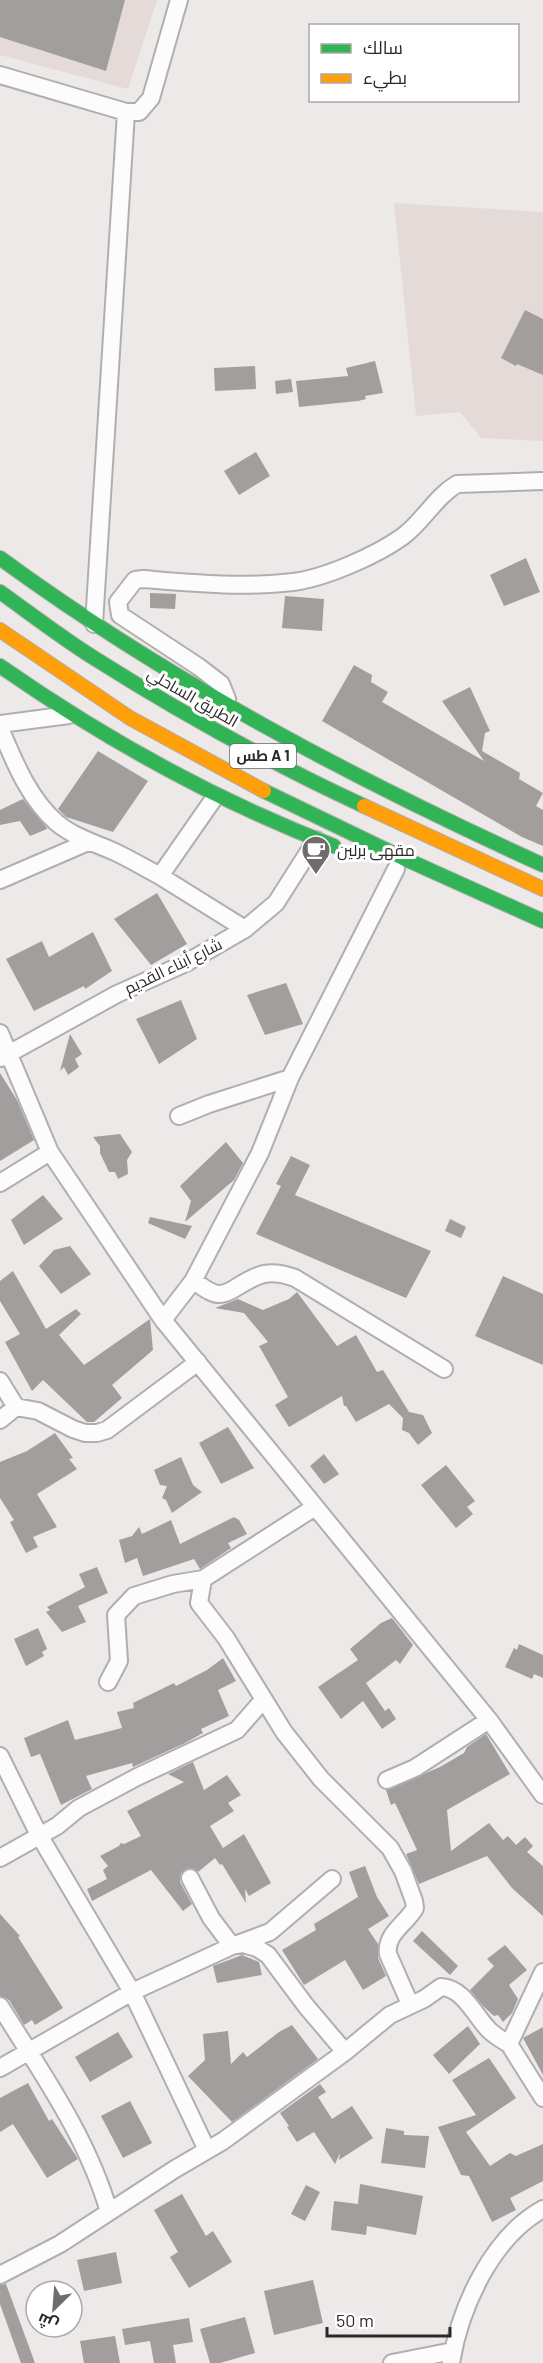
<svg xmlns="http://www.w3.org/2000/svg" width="543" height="2363" font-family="Barlow,Cairo,sans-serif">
	<rect width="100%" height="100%" fill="#ede9e8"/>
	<path fill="#e4dad8" d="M0,0h157l-29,89 -128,-34z
		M394,203l149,9v229l-62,-3 -21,-26 -44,4z"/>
	<path fill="#a19e9d" d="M0,0h125l-19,71 -106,-34z
		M525,310l18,9v56l-26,-11 -1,2 -15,-8z
		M375,361l8,32 -18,3 1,3 -8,2 -59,6 -3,-26 52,-5 -2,-8z
		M255,366l1,23 -41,2 -1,-23z
		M291,379l2,13 -17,2 -1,-13z
		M256,452l14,24 -31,19 -15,-24z
		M526,558l14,34 -36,14 -14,-31z
		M150,593l26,1 -1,15 -25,-1z
		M285,596l39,3 -2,32 -40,-3z
		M354,665l18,10 -1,7 17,10 -6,10 102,59 -42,-60 28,-14 20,44 -5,2 -3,18 38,22 -1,6 24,14 -7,13 7,4v36l-21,-9 -200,-116z
		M98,751l50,30 -35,51 -47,-15 -8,-8z
		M23,799l24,29v1l-17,7 -10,-15 -20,4v-15z
		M157,893l30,51 -36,21 -37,-46z
		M93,932l19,39 -27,18 -1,-3 -50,25 -28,-52 36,-18 7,16z
		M286,983l17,41 -38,11 -18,-40z
		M181,1000l16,39 -38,25 -23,-45z
		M70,1034l12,20 -7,5 4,8 -11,8 -4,-8 -4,4z
		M0,1073l17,27 17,40 -34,21z
		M120,1134l12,18 -5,8 1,14 -10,5 -3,-7h-6l-9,-19v-7l-7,-9z
		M226,1142l17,21 -9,17 -49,42 6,-21 -11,-15z
		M291,1156l19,9 -15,30 136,56 -25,47 -150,-64 25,-48 -5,-2z
		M43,1195l20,24 -39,26 -13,-25z
		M150,1217l42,9 -7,13 -37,-16z
		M450,1219l16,8 -5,11 -16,-7z
		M70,1246l21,28 -30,20 -22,-28 15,-16z
		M13,1271l33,58 30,-20 5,5 -22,21 25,30 66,-46 3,31 -41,35 10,13 -28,24h-7l-44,-42 -11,11 -27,-49 15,-8 -20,-33v-20z
		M503,1276l40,18v71l-68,-29z
		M297,1292l40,54 19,-11 21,37 6,-2 26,42 14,3 9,18 -14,12 -9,-12 -7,-3 1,-12 -14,-14 -33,18 -10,-16h-2l-2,-10 -53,31 -14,-22 13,-8 -29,-51 9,-4 -24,-29 -29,-5 23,-9 25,11 26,-11z
		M228,1427l26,41 -33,16 -22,-41z
		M55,1433l18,25 -4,1 8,10 -40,25 20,33 -24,10 5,10 -12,6 -16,-31 4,-2 -14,-22v-36l27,-11z
		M324,1454l15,20 -15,10 -14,-18z
		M181,1457l12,28 9,7 -30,21 -6,-13 -4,-2 5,-12 -7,-1 -6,-15z
		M446,1465l29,36 -8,6 6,7 -17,14 -35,-43z
		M234,1517l5,3 8,14 -19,9 3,5 -31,21 -6,-10 -51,17 -6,-18 -12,5 -6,-23 13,-4 7,-9 3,7 29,-14 9,24z
		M97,1567l11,26 -30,13 8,16 -24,10 -16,-20 4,-2 -3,-3 38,-20 -6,-13z
		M392,1618l21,27 -13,19 -4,-4 -30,23 19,28 4,-3 7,11 -14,10 -19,-28 -22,18 -23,-32 40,-27 -8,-11 31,-26z
		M38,1628l9,21 -5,3 2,4 -18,10 -12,-27z
		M519,1644l24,11v23l-9,-4 -2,5 -27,-12 9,-19 3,2z
		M223,1658l13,23 -18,9 11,26 -28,13 2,4 -18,10 -52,24 -1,-4 -46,13 6,13 -31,16 -21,-51 -9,3 -7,-19 44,-18 7,20 47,-12 -5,-16 17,-4 -1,-5 41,-20 2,3 31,-16z
		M486,1734l24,40 -63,36 4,41 38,-28 14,17 5,-4 8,9 9,-8 8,9 -6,6 16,14v50l-31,-28 -25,-32 -68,28 -13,-30 11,-4 -22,-47 -4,2 -5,-15 54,-23 24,-14 3,-6z
		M193,1762l11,28 23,-15 14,20 -13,8 6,8 -24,15 13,22 21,-14 27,49 -22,13 -4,-7 1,14 -24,-39 -2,1 -5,-7 -17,14 -8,-4 -9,5 -1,9 12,22 -9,7 -32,-41 -59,31 -5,-12 20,-10 -4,-9 5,-4 -8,-10 19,-10 2,-3 3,1 17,-8 -14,-25 57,-29 -16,-8z
		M365,1866l12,31 12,19 -21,13 10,15v14l8,18 -23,14 -18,-30 -41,25 -22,-35 34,-20 -2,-6 44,-27 -9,-25z
		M0,1914l20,22 -2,1 45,71 -28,17 -3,-5 -8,5 -15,-25 -9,-4z
		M422,1931l36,35 -8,9 -37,-34z
		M505,1945l22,25 -18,15 9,14 -6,14 -9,9 -5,-7 -4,1 -11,-10 -13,-16 24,-24 -7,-7z
		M242,1955l17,7 3,13 -45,8 -4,-17z
		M292,2025l26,34 -86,63 -44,-46 17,-16 -2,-26 25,-3 3,33 12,-12 4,5 32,-25z
		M468,2026l12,18 -31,30 -16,-19z
		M543,2027v48l-20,-37z
		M118,2032l15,25 -43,25 -15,-25z
		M489,2058l27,40 -50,34 24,34 20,-13 6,3 27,-12v37l-33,17 6,12 -24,12 -23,-46 -8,-1 -23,-48 38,-12 -24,-35z
		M28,2083l21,38 3,-2 26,40 -31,19 -34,-54 -13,8v-34z
		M320,2084l6,8 -8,5 14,22 20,-13 21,32 -34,22 1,-7 -5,11 -21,-32 -17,10 -10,-15 2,-1 -9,-13z
		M130,2101l22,42 -29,15 -22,-42z
		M386,2128l18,3v4l25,1 -4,32 -44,-5z
		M360,2184l63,12 -7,39 -49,-9 -1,9 -35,-5 3,-29 24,3z
		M306,2185l14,7 -15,29 -14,-7z
		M182,2194l24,42 7,-5 19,31 -43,26 -19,-31 8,-5 -24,-42z
		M116,2252l6,31 -38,8 -7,-31z
		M313,2280l10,43 -49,12 -10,-44z
		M6,2284l29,79h-14l-21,-59v-19z
		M245,2317l10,36 -35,10h-10l-10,-34z
		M189,2318l4,24 -20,3 3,18h-22l-4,-22 -25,4 -3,-16z
		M115,2336l5,27h-36l-4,-22z"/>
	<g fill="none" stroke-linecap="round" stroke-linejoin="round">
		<g stroke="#b1aeae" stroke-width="20">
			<path id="street" d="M0,75l126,37h13l12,-14 28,-98
				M94,624l32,-512
				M227,699l-6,-15 -22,-17 -79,-52 -2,-13 17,-22 8,-1c49,4 100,9 150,3 32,-4 82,-26 109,-45 21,-15 33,-40 55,-53l86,-3
				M0,724l69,-9
				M0,728c14,33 29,71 57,95 17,14 38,20 58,29 15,7 30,16 45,24l55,-79
				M160,876l85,53
				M0,880l88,-38
				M0,1033l50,119 113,168 326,400 54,75
				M1,1058l116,-64 69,-31 59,-34 31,-26 40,-63
				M179,1116l30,-12 81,-26
				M0,1183l50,-31
				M193,1281c8,4 17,13 26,13 7,0 12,-3 18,-7 22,-14 33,-18 58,-9l149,91
				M163,1320l30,-39 67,-128 30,-75 106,-209
				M0,1381l16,26
				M0,1420l16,-13 22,4 35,18 12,4h12l10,-3 91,-68
				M203,1579l-4,24 27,35 58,94 37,47 69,69 13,23 11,30 1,7c-9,16 -30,26 -27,46l22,50
				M108,1682l11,-21 -3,-46 18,-19 39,-12 30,-5 112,-72
				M0,1756l39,79 93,157 75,158
				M387,1780l28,-12 74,-48
				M0,1858l57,-32 22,-18 58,-31 100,-47 27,-31
				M190,1878l21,40 21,28 11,-2 14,4 11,7 38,51 39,46 45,-37 34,-16 17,-12c23,1 33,28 48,43 6,6 13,10 20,14
				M543,1972l-34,72 34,54
				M0,2006c41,66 87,130 109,206
				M0,2068l132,-76 100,-46 38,-14 62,-53
				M0,2275l60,-31 115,-75 48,-28 122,-89
				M392,2363l61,-12
				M451,2363c9,-56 41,-126 92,-154"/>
		</g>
		<g stroke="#b1aeae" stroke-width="16">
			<path id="fast" d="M0,558c168,123 354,221 543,307
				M0,592c31,22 62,46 94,66 87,55 177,105 270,148
				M0,666c105,73 214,134 334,180
				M264,791l139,67 140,63"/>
		</g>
		<g stroke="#b1aeae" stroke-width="16">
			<path id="slow" d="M0,630l130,88 134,73
				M364,806l179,83"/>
		</g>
		<use href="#street" stroke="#fcfcfc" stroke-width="16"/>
		<use href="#fast" stroke="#30b455" stroke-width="14"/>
		<use href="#slow" stroke="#ff9f0a" stroke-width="14"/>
	</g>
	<defs>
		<g id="cafe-pin" transform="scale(1.5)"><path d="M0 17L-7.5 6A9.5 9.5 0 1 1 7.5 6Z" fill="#706c6b" stroke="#fff"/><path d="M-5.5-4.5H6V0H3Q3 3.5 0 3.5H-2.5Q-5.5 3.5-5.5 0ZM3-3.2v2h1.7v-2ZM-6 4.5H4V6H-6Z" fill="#fff"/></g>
	</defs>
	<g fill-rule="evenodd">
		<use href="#cafe-pin" x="316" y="850"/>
	</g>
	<g text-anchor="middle" stroke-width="6" stroke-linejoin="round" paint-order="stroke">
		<rect fill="#fff" stroke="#6b6968" stroke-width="1.5" x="230" y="744" width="66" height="24" rx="4.5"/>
		<g font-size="15" font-weight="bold" fill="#2c2928">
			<text x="263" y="761">طس A 1</text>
		</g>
		<g font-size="16" fill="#2c2928" stroke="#fff">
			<text transform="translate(193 697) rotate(30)" y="6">الطريق الساحلي</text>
			<text transform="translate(173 966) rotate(-26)" y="6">شارع أبناء القديم</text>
		</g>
		<g font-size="16" fill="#2c2928" stroke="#fff" text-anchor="start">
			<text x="337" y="856">مقهى برلين</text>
		</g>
	</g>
	<rect x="309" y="24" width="210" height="78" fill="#ffffff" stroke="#aba9a9" stroke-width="1.5"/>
	<rect x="321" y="44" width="30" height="9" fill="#30b455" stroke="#aba9a9" stroke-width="1.5"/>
	<text x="363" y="54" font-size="18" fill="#2c2928">سالك</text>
	<rect x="321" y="74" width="30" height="9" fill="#ff9f0a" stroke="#aba9a9" stroke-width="1.5"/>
	<text x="363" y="84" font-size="18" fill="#2c2928">بطيء</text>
	<g transform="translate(54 2309) rotate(205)"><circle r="28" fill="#ffffff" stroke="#aba9a9" stroke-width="1.5"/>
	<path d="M0-4.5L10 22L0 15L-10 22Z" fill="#706c6b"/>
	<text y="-9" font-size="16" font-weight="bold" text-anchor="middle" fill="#2c2928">ش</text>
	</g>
	<path d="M327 2327v9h123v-9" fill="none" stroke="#2c2928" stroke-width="3"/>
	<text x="336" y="2327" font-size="18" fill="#2c2928" stroke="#ffffff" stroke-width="4.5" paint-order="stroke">50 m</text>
</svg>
